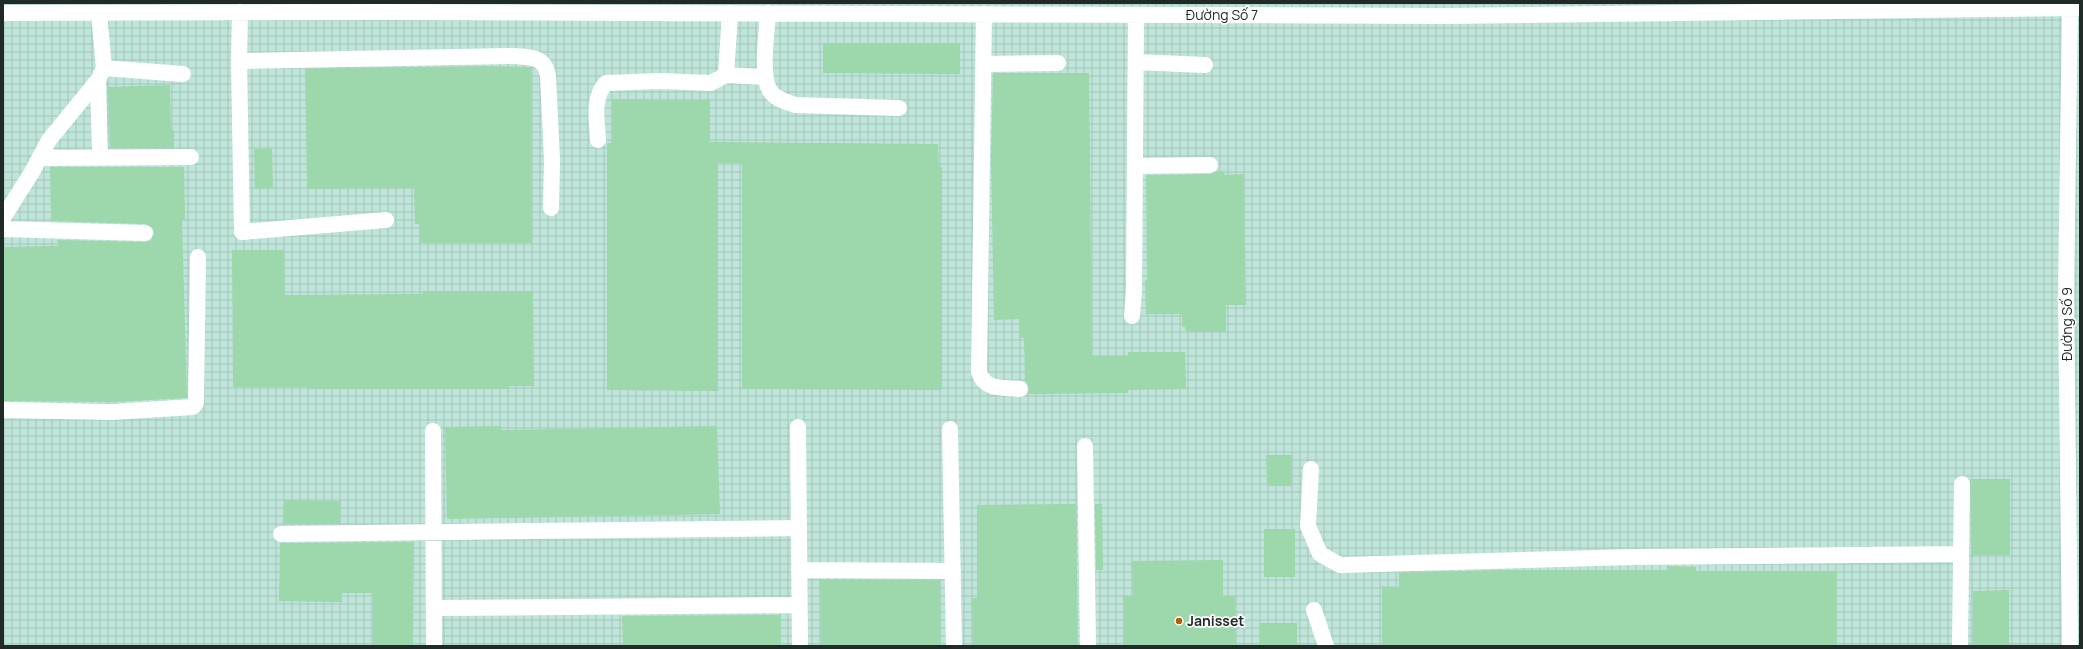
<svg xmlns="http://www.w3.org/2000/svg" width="2083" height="649" font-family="Manrope,sans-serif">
	<defs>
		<pattern id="industrial-grid" width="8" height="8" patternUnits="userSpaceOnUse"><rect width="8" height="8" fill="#bfe5da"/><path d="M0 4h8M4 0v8" fill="none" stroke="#a4c5bb"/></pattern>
	</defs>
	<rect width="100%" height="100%" fill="#d2f0e8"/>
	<path fill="url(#industrial-grid)" d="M3,3h2077v643h-2077z"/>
	<path fill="#9dd7ac" d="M823,43h137v31l-137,-1z
		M482,66l49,1 1,176h-113v-19h-4l-1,-36 -107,1 -2,-120z
		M993,73h96l3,283h36v-4h57l1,37 -58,1v3l-100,1 1,-9 -4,-4 -1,-43h-5v-19l-25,1 -3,-162z
		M170,85l1,45h3v18h-64l-2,-61z
		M612,99l98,1v42l228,2 1,23h3v223l-200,-1v-226h-24v228l-111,-1v-247h5z
		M272,148l1,40 -18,1 -1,-40z
		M50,167h134l1,53h-3l5,178 -75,4 -109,-1v-154l55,-1 -1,-6 88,2 5,-1 4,-7 -1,-6 -8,-4 -94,-3z
		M1216,172h8l1,3 19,-1 2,131h-20v27h-40l-1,-5h-3v-13h-36l-1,-34h2l-1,-105 64,-1z
		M232,250h52l1,45 138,-1v-3h110l1,95h-25v3h-199v-2h-77z
		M501,426l1,4 215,-4 3,88 -273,5 -2,-92z
		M1266,455h26v31h-25z
		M1970,479h40v76h-39z
		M284,500l57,1 -1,23h-57z
		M1076,504l2,142h-105l-1,-48h5v-93z
		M1095,504h7l1,66h-7z
		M1264,529h31v48h-31z
		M414,542l-1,104h-40v-53h-31v9l-63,-1 1,-58z
		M1223,560v36h12l1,50h-113v-50h10l-1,-35z
		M1667,566l29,1v4h141v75h-455v-60l17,1v-14l99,-3h170z
		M820,580h120l1,66h-120z
		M2009,590v56h-36v-55z
		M781,615v31h-158l-1,-30z
		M1260,623h37v23h-37z"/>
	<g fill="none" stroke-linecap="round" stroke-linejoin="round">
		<path stroke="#fff" stroke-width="16" d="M2070,3l-4,293 4,350
			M240,12l-1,49 3,171 144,-12
			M3,13l382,-1 1062,4 633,-8
			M768,13c-1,20 -8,61 2,78 5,8 17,11 25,14l104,3
			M984,14l-5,358c6,19 24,15 41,17
			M239,61l274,-5c17,1 32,0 35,20l4,84 -1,48
			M1136,62l69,3
			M984,64l74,-1
			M104,68l79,6
			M726,75l40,2
			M98,80l2,77
			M598,140c-1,-20 -6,-42 8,-57l54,-2 51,2 15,-8 4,-62
			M40,158l151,-1
			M1135,166l75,-1
			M3,218l29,-46 17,-32 49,-60 6,-12 -5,-55
			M3,229l142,4
			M1132,316l2,-26 2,-275
			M3,410l109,2 81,-5 3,-4 2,-146
			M798,427l2,219
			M950,429l4,217
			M433,431l1,215
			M1085,446l3,200
			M1311,469l-3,57 12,28 20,11 293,-8 328,-3
			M281,534l518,-6
			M799,570l154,1
			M434,608l365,-3
			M1314,610l12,36
			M1960,646l2,-162"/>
	</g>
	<circle fill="#b85d00" stroke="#fff" stroke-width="1.5" cx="1179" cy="621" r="4"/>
	<g text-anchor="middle" stroke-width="3.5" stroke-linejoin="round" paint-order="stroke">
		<g font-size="14" fill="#202b28" stroke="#fff">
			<text x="1222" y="20">Đường Số 7</text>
			<text transform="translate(2067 324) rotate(-90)" y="5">Đường Số 9</text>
		</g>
		<g font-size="14" font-weight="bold" fill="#202b28" stroke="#fff" text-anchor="start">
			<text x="1187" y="626">Janisset</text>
		</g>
	</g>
	<rect width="2083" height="649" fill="none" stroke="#202b28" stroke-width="8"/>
</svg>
